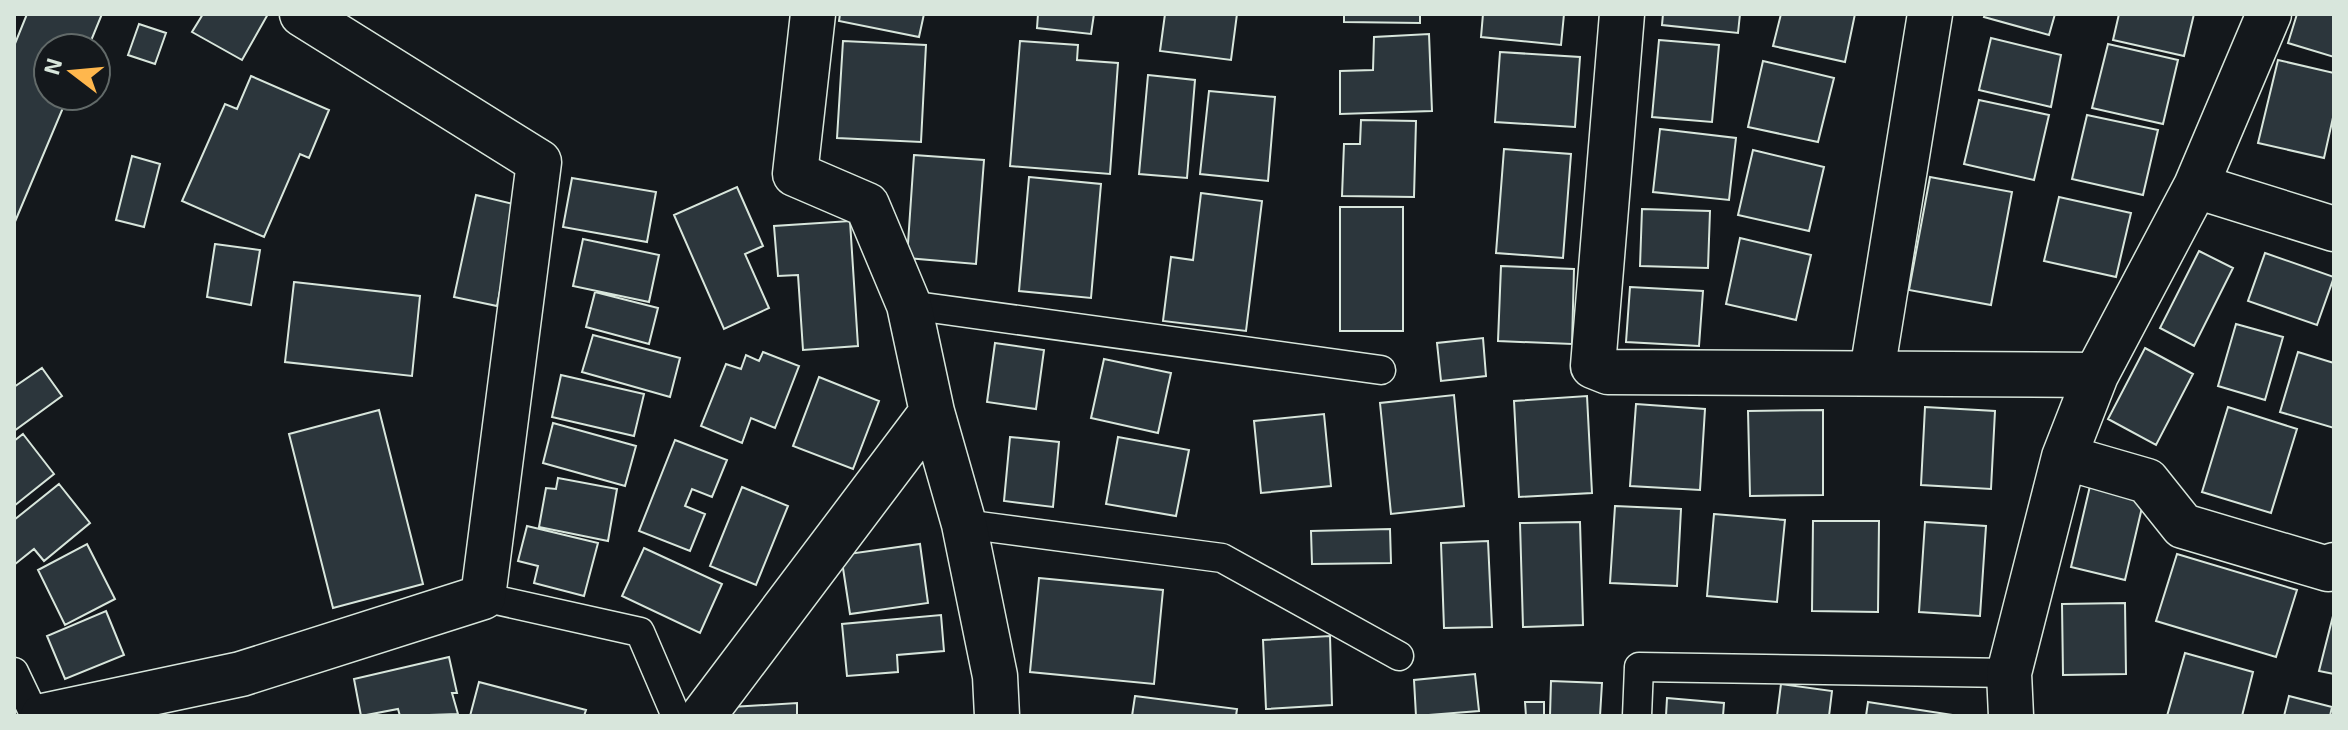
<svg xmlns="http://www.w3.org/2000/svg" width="2348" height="730" font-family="'Exo 2',sans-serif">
	<rect width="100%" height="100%" fill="#14181c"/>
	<path fill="#2c363c" stroke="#d8e6dc" stroke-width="2" d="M27,14h75l-14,34h-40v48h20l-54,128v-178z
		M203,14h65l-26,46 -50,-28z
		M840,14h84l-5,23 -80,-16z
		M1038,14h56l-3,20 -54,-6z
		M1165,14h72l-6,46 -71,-9z
		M1344,14h76v9l-76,-1z
		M1483,14h81l-3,31 -80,-8z
		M1663,14h77l-2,19 -76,-8z
		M1781,14h74l-10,48 -72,-16z
		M1985,14h70l-6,21 -65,-18z
		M2119,14h75l-10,42 -71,-16z
		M2297,14h37v43l-46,-14z
		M139,24l27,9 -11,31 -27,-9z
		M1429,34l3,77 -92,3v-43l33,-1 1,-33z
		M1991,38l70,17 -10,52 -72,-17z
		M1659,40l60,5 -7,77 -60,-5z
		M843,41l83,4 -5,97 -84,-4z
		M1020,41l58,4 -1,15 41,3 -8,111 -100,-8z
		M2108,44l70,16 -15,64 -71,-16z
		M1500,52l80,5 -5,70 -80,-5z
		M2278,60l56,13v40l-10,45 -66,-15z
		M1763,61l71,17 -16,64 -70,-15z
		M1148,75l47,5 -8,98 -48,-4z
		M251,76l78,34 -20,48 -9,-4 -36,83 -82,-36 43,-97 12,5z
		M1209,91l66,6 -7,84 -68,-7z
		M1979,100l70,15 -15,65 -70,-16z
		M2087,115l71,15 -15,65 -71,-16z
		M1361,120l55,1 -2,76 -72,-1 2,-52h16z
		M1660,129l76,9 -7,62 -76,-8z
		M1504,149l67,5 -8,104 -67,-5z
		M1753,150l71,17 -15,64 -71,-16z
		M914,155l70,5 -8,104 -69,-6z
		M132,156l28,8 -16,63 -28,-7z
		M1029,177l72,7 -10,114 -72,-7z
		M1930,177l82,15 -21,113 -82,-15z
		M572,178l84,14 -9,50 -84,-15z
		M737,187l26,59 -18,8 24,54 -45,21 -50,-114z
		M1201,193l61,8 -16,130 -83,-10 8,-64 22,3z
		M476,195l41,10 -20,101 -43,-9z
		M2059,197l72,16 -15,64 -72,-16z
		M1340,207h63v124h-63z
		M1642,209l68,2 -2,57 -68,-2z
		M850,221l8,125 -55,4 -5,-75 -20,1 -4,-50z
		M1740,238l71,17 -15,65 -70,-16z
		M583,239l76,16 -10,47 -76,-16z
		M215,244l45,6 -9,55 -44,-8z
		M2199,251l34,17 -39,78 -34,-18z
		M2265,253l69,24 -17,48 -69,-24z
		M1501,266l73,3 -2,75 -74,-3z
		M294,282l126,14 -8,80 -127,-14z
		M1630,287l73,4 -4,55 -73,-4z
		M595,292l63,16 -9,36 -63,-17z
		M2236,324l47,13 -18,63 -47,-14z
		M593,335l87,23 -10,39 -88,-25z
		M1483,338l3,38 -45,5 -4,-38z
		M995,343l49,7 -8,59 -49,-7z
		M2145,348l48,26 -37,71 -48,-26z
		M763,352l36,14 -24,62 -24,-10 -9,25 -41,-17 25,-62 15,5 5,-14 13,6z
		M2298,352l36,11v65l-54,-16z
		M1104,359l67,14 -13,60 -67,-15z
		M42,368l20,28 -48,35v-44z
		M561,375l83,19 -10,42 -82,-19z
		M819,377l60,24 -26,68 -60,-23z
		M1454,395l10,111 -73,8 -11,-111z
		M1587,396l5,97 -73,4 -5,-96z
		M1636,404l69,5 -5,81 -70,-4z
		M1925,407l70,4 -4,78 -70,-4z
		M2228,407l69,22 -26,84 -69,-21z
		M379,410l44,174 -90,24 -44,-174z
		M1823,410v85l-73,1 -2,-85z
		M1324,414l7,72 -70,7 -7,-72z
		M553,423l83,23 -11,40 -82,-23z
		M23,434l31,40 -40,32v-65z
		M1010,437l49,5 -6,65 -49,-6z
		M1118,437l71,13 -13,66 -70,-12z
		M675,440l52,20 -15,37 -20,-8 -7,17 20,8 -15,37 -51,-20z
		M558,478l59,11 -9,52 -69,-14 7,-39 10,1z
		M59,484l31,39 -46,38 -10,-12 -20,16v-45z
		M2090,486l54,13 -19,81 -54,-13z
		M742,487l46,19 -32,79 -46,-19z
		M1615,506l66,3 -4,77 -67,-3z
		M1714,514l71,6 -8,82 -70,-6z
		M1813,521h66l-1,91 -66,-1z
		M1580,522l3,103 -60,2 -3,-104z
		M1925,522l61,4 -6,90 -61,-4z
		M527,526l71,17 -14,53 -50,-13 4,-17 -20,-5z
		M1390,529l1,34 -79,1 -1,-33z
		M1488,541l4,86 -48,1 -3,-85z
		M87,544l28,55 -50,26 -27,-55z
		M920,544l8,59 -78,11 -9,-59z
		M644,548l78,36 -22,49 -78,-37z
		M2177,554l120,36 -21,67 -120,-36z
		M1039,578l124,12 -9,94 -124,-12z
		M2125,603l1,71 -63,1 -1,-71z
		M106,611l18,44 -59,24 -18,-43z
		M2334,612v62l-15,-3z
		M941,615l3,36 -47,4 1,17 -51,4 -5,-52z
		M1330,636l2,69 -66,4 -3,-69z
		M2185,653l68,19 -11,44h-75z
		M449,657l8,36h-5l6,21 -58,2 -2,-7 -37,7 -7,-37z
		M1475,674l4,37 -63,5 -2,-36z
		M1551,681l51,2 -2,33h-50z
		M479,682l107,28 -2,6h-114z
		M1781,684l51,7 -3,25h-52z
		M1135,696l102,13 -1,7h-104z
		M2289,696l43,11 -2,9h-46z
		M1667,698l57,5 -1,13h-57z
		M1525,702h19v14h-18z
		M1868,702l91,14h-93z
		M797,703v13h-82v-8z"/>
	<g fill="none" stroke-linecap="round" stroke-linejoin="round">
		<g stroke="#d8e6dc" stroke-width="31">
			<path id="lane" d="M909,305l472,65
				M964,524l258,34 177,98
				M483,597l157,35 36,84
				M14,672l21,44
				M1637,716l2,-49 370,6"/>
		</g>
		<g stroke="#d8e6dc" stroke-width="47">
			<path id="street" d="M813,14l-18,160 72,31 42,100 23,107 32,112 31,152 2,40
				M1622,14l-29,352 15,6 488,3
				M2196,186l138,43
				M1872,372l58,-358
				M2064,457l83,24 36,45 145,43 6,-4
				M43,716l198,-42 242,-77 56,-435 -237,-148
				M703,716l229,-304
				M2011,716l-2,-43 55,-216 32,-82 100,-189 73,-172"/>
		</g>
		<use href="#lane" stroke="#14181c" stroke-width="28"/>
		<use href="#street" stroke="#14181c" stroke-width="44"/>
	</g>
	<rect width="2348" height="730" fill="none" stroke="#d8e6dc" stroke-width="32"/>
	<g transform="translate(72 72) rotate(286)"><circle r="38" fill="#14181c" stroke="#626a69" stroke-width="2"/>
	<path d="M0-6L14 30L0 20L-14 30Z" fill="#ffb74d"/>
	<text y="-12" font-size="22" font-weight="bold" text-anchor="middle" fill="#d8e6dc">N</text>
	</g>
</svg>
